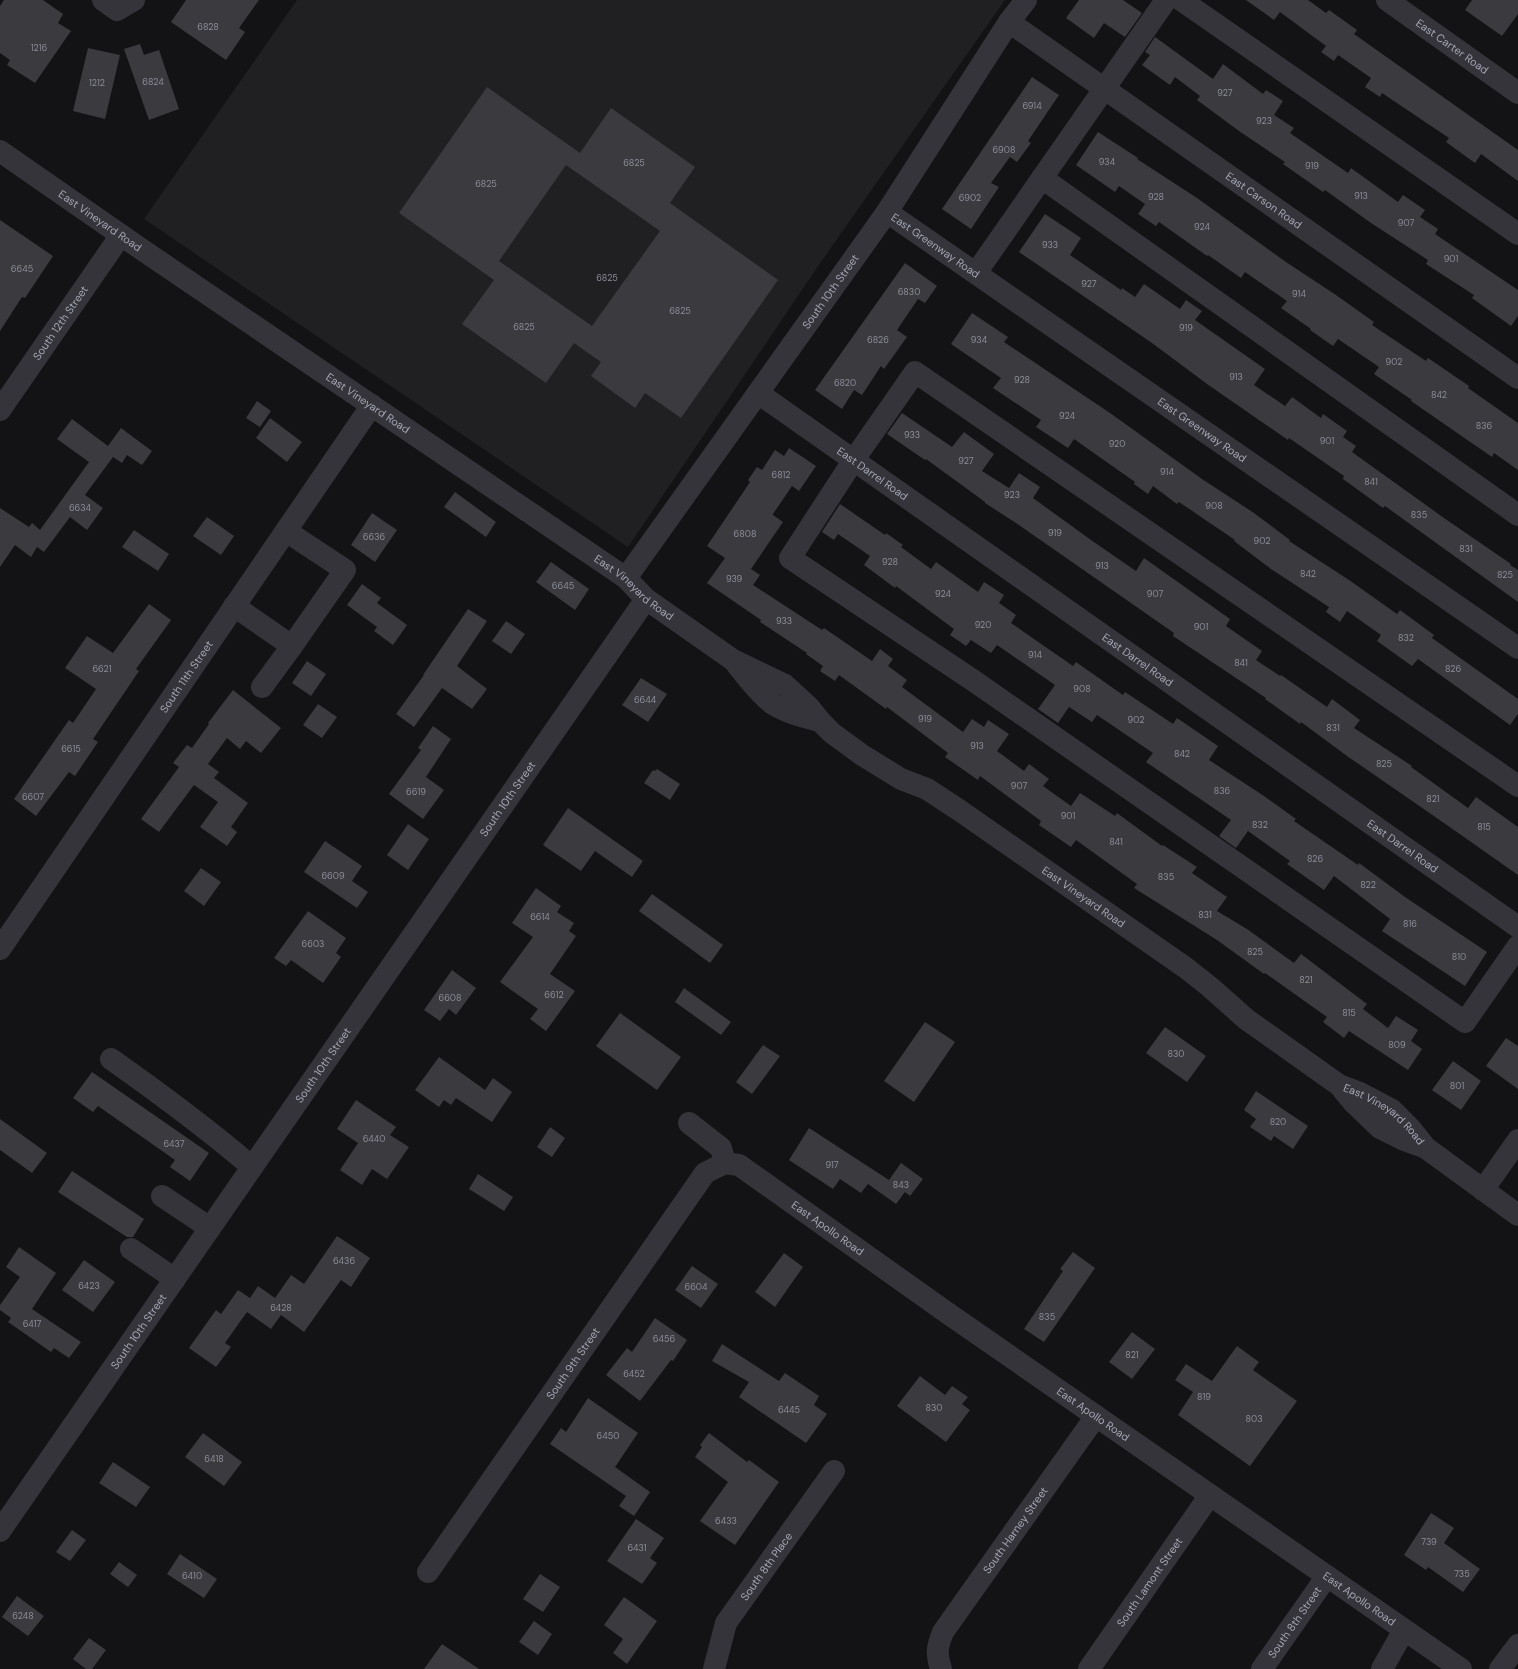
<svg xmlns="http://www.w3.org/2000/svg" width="1518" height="1669" font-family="'DM Sans',sans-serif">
	<rect width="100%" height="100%" fill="#131315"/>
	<path fill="#201f22" d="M297,0h708l-182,259 -195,288 -484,-328z"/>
	<path fill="#3b3b3f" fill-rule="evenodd" d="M4,0h39l20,14 -5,9 13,8 -36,52 -28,-18 3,-5 -10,-7v-47z
		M186,0h73l-20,28 6,4 -19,28 -55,-38z
		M1079,0h44l19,13 -17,24 -21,-14 -10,15 -28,-20z
		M1246,0h62l18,13 3,-3 28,20 -3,4 164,116v31l-37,-27 -6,9 -29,-21 3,-4 -67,-45 -2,4 -15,-10 6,-9 -33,-23 -4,6 -13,-9 5,-6 -46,-34 -6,8z
		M1472,0h46v14l-16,22 -37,-26z
		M1155,37l58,42 10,-15 40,30 3,-4 17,11 -9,14 20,13 -4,5 58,40 3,-5 47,34 5,-7 22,15 -5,7 18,12 -3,5 83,56v26l-7,10 -39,-28 2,-3 -48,-31 2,-4 -57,-37 -46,-33 -2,2 -40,-28 2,-2 -46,-31 -42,-31 3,-4 -25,-19 -5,8 -28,-20 8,-10 -5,-3z
		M140,44l4,11 15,-5 20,59 -30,11 -25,-71z
		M88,48l32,7 -15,64 -32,-8z
		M1032,77l27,18 -31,46 3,2 -14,19 -7,-5 -19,26 8,4 -28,42 -29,-20z
		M487,87l93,66 31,-45 84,59 -25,36 108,77 -97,138 -36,-25 -10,15 -44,-32 10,-14 -27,-19 -28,40 -84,-59 32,-44 -95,-67zM566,165l94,66 -68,95 -93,-65z
		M1098,132l40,26 -1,1 60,39 89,64 50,33 38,27 -2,3 54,36 2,-3 41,28 -1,2 50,35v47l-24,-17 -2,4 -81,-56 1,-1 -38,-26 5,-7 -41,-28 -5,7 -23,-16 1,-1 -30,-21 6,-7 -42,-29 -4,6 -33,-23 -1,1 -48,-34 -3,4 -18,-12 7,-10 -26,-18 -4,6 -39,-27z
		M1045,214l36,24 -11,17 51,35 1,-2 13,9 9,-13 36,25 6,-9 16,11 -7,9 70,49 -11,16 31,21 7,-9 29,21 2,-4 24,17 -4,6 13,9 -4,6 92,66 67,46 -1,1 8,5v32l-133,-96 -2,2 -40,-29 1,-3 -55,-38 -1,2 -81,-56 -55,-41 -133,-91z
		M0,220l53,36 -28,42 -3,-1 -22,34z
		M905,263l32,23 -12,17 -7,-4 -21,31 10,7 -23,32 -3,-3 -19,29 -8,-5 -12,19 -27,-19z
		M972,313l36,24 -4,5 106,71 92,66 52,34 36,27 -1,1 60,39 48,34 3,-4 34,25 -2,3 86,61v15l-8,11 -92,-66 -6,7 -35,-25 4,-6 -34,-24 -7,11 -14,-10 3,-5 -58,-38 -37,-28 1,-1 -56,-38 -2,2 -24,-18 -5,8 -14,-10 1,-2 -61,-43 -6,9 -32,-21 5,-7 -48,-32 8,-10 -50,-34z
		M257,401l14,10 -11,16 -14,-9z
		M902,413l50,34 12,-15 30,22 -12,17 27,17 10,-15 21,14 -7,11 58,42 45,31 8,-13 86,61 -4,7 36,25 -6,9 24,16 1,-1 46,32 5,-8 28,21 -6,8 58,38 -1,1 57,41 8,-11 42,30v48l-74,-52 -97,-67 -46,-34 -1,2 -35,-25 1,-1 -93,-62 1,-3 -158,-110 -31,-20v-1l-59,-43 -1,1 -38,-26z
		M270,418l32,24 -15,20 -31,-24z
		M72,419l36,27 13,-18 31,23 -10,14 -15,-10 -5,8 -9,-6 -28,38 18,13 -16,22 -17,-13 -26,35 -7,-5 -6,10 -16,-12 -15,22v-59l29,19 3,-4 8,7 49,-68 -32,-23z
		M789,448l27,18 -17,25 -7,-5 -19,28v1l10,7 -32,47 9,6 -7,10 69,45 2,-2 48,33 8,-12 13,10 -5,7 19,14 -5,7 61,45 9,-13 12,8 4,-7 21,14 -12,17 27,20 5,-7 20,15 -6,7 28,20 9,-13 35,23 2,-3 45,33 1,-1 34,22 -5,6 35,24 -10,14 30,18 47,34 7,-9 66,50 -4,5 25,19 8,-12 22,14 -7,11 11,8 -14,21 -59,-39 -5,7 -21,-16 4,-5 -62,-44 -1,1 -47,-34 -83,-52 3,-4 -61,-44 -5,7 -32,-22 2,-4 -61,-45 -2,4 -33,-23 3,-4 -61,-46 -1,2 -47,-34 -4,6 -15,-10 3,-5 -17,-12 1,-1 -47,-31 1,-2 -54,-37 18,-25 -18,-12 43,-64 -2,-2 9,-13 5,3 13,-20 9,6z
		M455,492l41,30 -10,15 -42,-30z
		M840,504l45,31 1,-2 17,12 -2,2 30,22 5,-7 42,30 6,-10 20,13 -5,8 17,12 -5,8 62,43 3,-4 47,33 2,-3 48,32 4,-6 41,28 -9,14 55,36 32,23 -2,2 64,44 1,-2 46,34 82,55 -22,34 -83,-55 8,-12 -56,-43 -10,14 -37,-26 3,-3 -42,-30 -12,17 -17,-12 12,-16 -85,-58 7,-9 -56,-38 -5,7 -23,-15 -11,16 -20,-14 17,-24 -58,-40 -6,8 -20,-13 -5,6 -16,-11 4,-6 -58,-43 -1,2 -31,-23 6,-9 -32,-22 -4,6 -12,-8z
		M372,513l25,17 -22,32 -24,-17z
		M207,517l27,19 -13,19 -28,-19z
		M134,530l35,24 -11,17 -36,-24z
		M551,562l38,27 -14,21 -39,-28z
		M362,584l19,14 -4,5 30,22 -14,20 -19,-14 3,-4 -30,-22z
		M149,604l22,16 -35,49 3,2 -46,68 5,3 -23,34 -6,-4 -33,44 -22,-17 55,-79 4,3 23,-34 -31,-21 22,-32 26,17z
		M468,609l19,12 -30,45 30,23 -15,20 -30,-21 -28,39 -18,-13 28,-39h-1z
		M506,621l19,13 -14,20 -19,-13z
		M307,661l19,13 -15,22 -19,-13z
		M641,678l26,16 -19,28 -26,-17z
		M233,690l48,38 -20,25 -15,-12 -6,8 -13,-11 -19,26 11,8 -5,6 34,25 -17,24 6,5 -10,14 -27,-19 18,-25 -24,-17 -35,47 -18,-13 38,-52 -6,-4 14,-18 5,3 17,-24 -1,-1z
		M318,704l19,13 -15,21 -19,-13z
		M433,726l18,13 -25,38 18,13 -21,29 -34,-25 32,-44 -3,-2z
		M657,769l23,15 -10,16 -26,-17 9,-13 2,1z
		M568,808l75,53 -11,16 -37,-26 -14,20 -38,-26z
		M408,824l21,15 -21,31 -21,-15z
		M325,841l37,25 -10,15 16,11 -11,16 -53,-36z
		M201,868l20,14 -17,24 -20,-15z
		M536,888l25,18 -4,6 17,11 -5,8 7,5 -26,38 25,17 -29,40 -16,-12 8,-10 -38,-27 33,-45 -21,-14z
		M652,894l71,51 -13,18 -71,-52z
		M308,911l38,27 -10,15 5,4 -18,26 -32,-23 -5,6 -12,-8z
		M452,970l24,18 -20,27 -7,-6 -9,12 -16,-11z
		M684,988l47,34 -10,13 -46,-33z
		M620,1013l61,44 -24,33 -61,-44z
		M925,1022l30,20 -41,60 -30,-21z
		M1165,1027l41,29 -19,26 -41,-29z
		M1506,1038l12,8v43l-32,-23z
		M763,1045l17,11 -28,38 -16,-12z
		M439,1057l46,33 8,-12 19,14 -20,30 -36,-24 -5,7 -7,-5 -5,7 -24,-17z
		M1453,1061l28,20 -20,29 -29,-20z
		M92,1072l117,81 -19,28 -20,-14 5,-7 -77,-54 -5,6 -20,-14z
		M1256,1091l52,35 -15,23 -19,-13 -3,5 -21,-14 6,-8 -12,-9z
		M356,1100l40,27 -6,8 19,12 -22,32 -15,-10 -10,16 -22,-15 18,-27 -21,-14z
		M0,1119l47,34 -15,20 -32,-23z
		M550,1127l15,11 -13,19 -15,-10z
		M809,1128l80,52 12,-17 22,16 -13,17 -5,-4 -9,12 -28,-20 -7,9 -21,-14 -7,10 -44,-29z
		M72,1171l72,48 -11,18h-6l-69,-45z
		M478,1174l35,23 -9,14 -35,-22z
		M337,1236l33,22 -19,29 -10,-7 -37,52 -23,-17 -10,14 -24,-17 -22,31 6,4 -15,20 -27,-19 27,-38 5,4 17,-24 12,8 8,-12 17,12 16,-23 13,9z
		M19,1247l37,26 -24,36 49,33 -12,16 -15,-10 -3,4 -43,-30 3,-4 -11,-8v-5l20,-28 -14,-10z
		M1073,1252l22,16 -51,74 -20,-13 39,-58 -3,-2z
		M784,1253l19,14 -28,40 -20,-15z
		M84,1260l31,22 -22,30 -31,-22z
		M692,1266l26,18 -17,24 -26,-18z
		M655,1318l32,22 -14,21 -2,-1 -31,41 -34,-26 21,-27 5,4z
		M1132,1332l23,17 -23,30 -23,-17z
		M722,1344l57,37 6,-8 34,23 -5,9 13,9 -21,29 -67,-46 10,-15 -37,-21z
		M1237,1346l22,16 -6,8 44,31 -47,65 -72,-51 15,-23 -18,-12 11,-16 26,17z
		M920,1376l25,19 7,-9 16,11 -6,7 8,6 -24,32 -49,-36z
		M588,1398l50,35 -23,34 35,25 -16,24 -15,-10 7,-10 -76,-52 11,-16 5,4z
		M203,1433l39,29 -18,24 -39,-29z
		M709,1433l38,29 2,-2 30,22 -44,63 -35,-24 28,-39 -33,-25 7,-10 -2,-2z
		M113,1462l37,25 -14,20 -37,-24z
		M1431,1513l23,15 -10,15 36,26 -17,23 -35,-25 -2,3 -22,-15z
		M636,1519l28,19 -14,20 7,5 -15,21 -35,-23z
		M72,1530l14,10 -16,21 -14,-9z
		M180,1554l37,25 -13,19 -37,-24z
		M119,1562l18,13 -9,12 -18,-13z
		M540,1574l20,13 -17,25 -20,-13z
		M17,1596l27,20 -16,20 -26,-19z
		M624,1597l33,24 -30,43 -14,-11 10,-14 -19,-14z
		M534,1621l18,13 -14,21 -19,-13z
		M89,1638l17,12 -14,19h-6l-13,-10z
		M442,1644l37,25h-55z"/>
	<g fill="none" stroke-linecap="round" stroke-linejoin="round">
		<g stroke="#34343a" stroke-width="22">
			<path d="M103,0l14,10 17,-10"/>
			<path d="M1181,0l337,234"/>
			<path id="s1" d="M1387,0l131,93"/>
			<path id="s2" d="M1009,22l509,356"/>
			<path id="s3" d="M0,151l144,100 482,327 20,21 87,61 52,25 24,22 11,14 12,12 30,22 39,24 26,10 32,21 227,158 24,19 36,32 93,66 21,8 32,17 19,19 15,19"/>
			<path d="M1042,178l476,337"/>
			<path id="s4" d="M887,212l631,436"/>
			<path d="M976,273l190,-273"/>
			<path id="s5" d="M758,393l760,534"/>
			<path id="s6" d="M0,410l121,-175"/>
			<path id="s7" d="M626,578l261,-366 122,-190 17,-22"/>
			<path d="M234,606l58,40 53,-76 -59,-39"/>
			<path d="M737,665c11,13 22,29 36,39 14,9 31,13 47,17"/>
			<path d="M262,687l30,-41"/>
			<path d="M1518,786l-603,-414 -62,89 -63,97 184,123 491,341 53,-76"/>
			<path id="s8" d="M0,949l372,-544"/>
			<path d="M111,1059c48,34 96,69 141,108"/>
			<path d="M1343,1090l10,12 27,26 24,12 22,8 92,67"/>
			<path d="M689,1123l32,25 4,15"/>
			<path id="s9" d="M725,1163l14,2 207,147 515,357"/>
			<path d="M1483,1190l35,-50"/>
			<path d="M162,1196l48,32"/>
			<path d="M131,1249l44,30"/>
			<path id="s10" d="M0,1531l646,-932"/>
			<path id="s11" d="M428,1572l277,-399 20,-10"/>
			<path id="s12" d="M714,1669l12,-46 108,-152"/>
			<path id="s13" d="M941,1669c-5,-16 -4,-22 2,-37l153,-216"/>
			<path id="s14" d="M1089,1669l121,-174"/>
			<path id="s15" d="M1262,1669l65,-93"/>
			<path d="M1382,1669l22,-39"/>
			<path d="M1500,1669l18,-24"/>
		</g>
	</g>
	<g text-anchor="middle" stroke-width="3" stroke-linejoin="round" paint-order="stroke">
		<g font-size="9" fill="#8a8c98">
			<text x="208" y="30">6828</text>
			<text x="39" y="51">1216</text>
			<text x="153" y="85">6824</text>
			<text x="97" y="86">1212</text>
			<text x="1225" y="96">927</text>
			<text x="1032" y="109">6914</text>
			<text x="1264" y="124">923</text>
			<text x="1004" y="153">6908</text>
			<text x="1107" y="165">934</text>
			<text x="634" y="166">6825</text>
			<text x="1312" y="169">919</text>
			<text x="486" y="187">6825</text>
			<text x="1361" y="199">913</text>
			<text x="1156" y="200">928</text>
			<text x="970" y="201">6902</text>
			<text x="1406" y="226">907</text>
			<text x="1202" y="230">924</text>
			<text x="1050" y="248">933</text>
			<text x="1451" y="262">901</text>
			<text x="22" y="272">6645</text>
			<text x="607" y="281">6825</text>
			<text x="1089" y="287">927</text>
			<text x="909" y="295">6830</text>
			<text x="1299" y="297">914</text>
			<text x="680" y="314">6825</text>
			<text x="524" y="330">6825</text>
			<text x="1186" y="331">919</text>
			<text x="878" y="343">6826</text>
			<text x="979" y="343">934</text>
			<text x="1394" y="365">902</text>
			<text x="1236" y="380">913</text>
			<text x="1022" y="383">928</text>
			<text x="845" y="386">6820</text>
			<text x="1439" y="398">842</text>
			<text x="1067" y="419">924</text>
			<text x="1484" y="429">836</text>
			<text x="912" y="438">933</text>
			<text x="1327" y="444">901</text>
			<text x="1117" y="447">920</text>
			<text x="966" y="464">927</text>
			<text x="1167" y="475">914</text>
			<text x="781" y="478">6812</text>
			<text x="1371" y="485">841</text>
			<text x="1012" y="498">923</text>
			<text x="1214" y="509">908</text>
			<text x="80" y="511">6634</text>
			<text x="1419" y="518">835</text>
			<text x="1055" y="536">919</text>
			<text x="745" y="537">6808</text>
			<text x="374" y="540">6636</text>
			<text x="1262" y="544">902</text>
			<text x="1466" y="552">831</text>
			<text x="890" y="565">928</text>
			<text x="1102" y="569">913</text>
			<text x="1308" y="577">842</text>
			<text x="1505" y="578">825</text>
			<text x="734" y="582">939</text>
			<text x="563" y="589">6645</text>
			<text x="943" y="597">924</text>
			<text x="1155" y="597">907</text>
			<text x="784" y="624">933</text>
			<text x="983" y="628">920</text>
			<text x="1201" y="630">901</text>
			<text x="1406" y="641">832</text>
			<text x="1035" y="658">914</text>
			<text x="1241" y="666">841</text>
			<text x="102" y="672">6621</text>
			<text x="1453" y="672">826</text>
			<text x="1082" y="692">908</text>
			<text x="645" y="703">6644</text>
			<text x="925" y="722">919</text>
			<text x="1136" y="723">902</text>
			<text x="1333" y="731">831</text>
			<text x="977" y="749">913</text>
			<text x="71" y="752">6615</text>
			<text x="1182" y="757">842</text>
			<text x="1384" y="767">825</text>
			<text x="1019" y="789">907</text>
			<text x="1222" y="794">836</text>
			<text x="416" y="795">6619</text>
			<text x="33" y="800">6607</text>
			<text x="1433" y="802">821</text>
			<text x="1068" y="819">901</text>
			<text x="1260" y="828">832</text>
			<text x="1484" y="830">815</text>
			<text x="1116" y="845">841</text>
			<text x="1315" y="862">826</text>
			<text x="333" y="879">6609</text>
			<text x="1166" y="880">835</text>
			<text x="1368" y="888">822</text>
			<text x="1205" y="918">831</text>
			<text x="540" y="920">6614</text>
			<text x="1410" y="927">816</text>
			<text x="313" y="947">6603</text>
			<text x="1255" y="955">825</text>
			<text x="1459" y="960">810</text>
			<text x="1306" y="983">821</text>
			<text x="554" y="998">6612</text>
			<text x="450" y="1001">6608</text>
			<text x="1349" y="1016">815</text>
			<text x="1397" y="1048">809</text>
			<text x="1176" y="1057">830</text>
			<text x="1457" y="1089">801</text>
			<text x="1278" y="1125">820</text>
			<text x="374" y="1142">6440</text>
			<text x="174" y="1147">6437</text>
			<text x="832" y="1168">917</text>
			<text x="901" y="1188">843</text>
			<text x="344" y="1264">6436</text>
			<text x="89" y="1289">6423</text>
			<text x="696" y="1290">6604</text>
			<text x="281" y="1311">6428</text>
			<text x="1047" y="1320">835</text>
			<text x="32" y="1327">6417</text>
			<text x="664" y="1342">6456</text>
			<text x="1132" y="1358">821</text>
			<text x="634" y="1377">6452</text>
			<text x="1204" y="1400">819</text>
			<text x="934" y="1411">830</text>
			<text x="789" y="1413">6445</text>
			<text x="1254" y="1422">803</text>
			<text x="608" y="1439">6450</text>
			<text x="214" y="1462">6418</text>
			<text x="726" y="1524">6433</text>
			<text x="1429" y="1545">739</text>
			<text x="637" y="1551">6431</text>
			<text x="1462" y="1577">735</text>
			<text x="192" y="1579">6410</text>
			<text x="23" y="1619">6248</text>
		</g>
		<g font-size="11" fill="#a5a7b5" stroke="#0e0e10">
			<text dy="4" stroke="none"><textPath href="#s1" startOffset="80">East Carter Road</textPath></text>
			<text dy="4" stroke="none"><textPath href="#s2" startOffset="311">East Carson Road</textPath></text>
			<text dy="4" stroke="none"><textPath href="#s3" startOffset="122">East Vineyard Road</textPath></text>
			<text dy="4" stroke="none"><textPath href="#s4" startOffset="59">East Greenway Road</textPath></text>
			<text dy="4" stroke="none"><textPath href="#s7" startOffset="352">South 10th Street</textPath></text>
			<text dy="4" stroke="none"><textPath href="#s6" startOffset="106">South 12th Street</textPath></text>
			<text dy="4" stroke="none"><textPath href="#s3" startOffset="446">East Vineyard Road</textPath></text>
			<text dy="4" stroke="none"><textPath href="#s4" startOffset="383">East Greenway Road</textPath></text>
			<text dy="4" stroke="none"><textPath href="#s5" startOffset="140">East Darrel Road</textPath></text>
			<text dy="4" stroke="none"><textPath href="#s3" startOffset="770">East Vineyard Road</textPath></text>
			<text dy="4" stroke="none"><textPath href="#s5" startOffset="464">East Darrel Road</textPath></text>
			<text dy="4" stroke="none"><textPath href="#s8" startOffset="330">South 11th Street</textPath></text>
			<text dy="4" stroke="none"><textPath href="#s10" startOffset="891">South 10th Street</textPath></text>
			<text dy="4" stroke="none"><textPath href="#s5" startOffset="788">East Darrel Road</textPath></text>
			<text dy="4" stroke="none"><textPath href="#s3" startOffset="1319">East Vineyard Road</textPath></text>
			<text dy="4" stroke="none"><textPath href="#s10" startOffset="567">South 10th Street</textPath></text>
			<text dy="4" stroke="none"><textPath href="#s3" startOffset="1691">East Vineyard Road</textPath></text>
			<text dy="4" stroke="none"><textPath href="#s9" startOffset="123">East Apollo Road</textPath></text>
			<text dy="4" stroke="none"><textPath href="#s10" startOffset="243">South 10th Street</textPath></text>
			<text dy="4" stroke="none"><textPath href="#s11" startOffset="254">South 9th Street</textPath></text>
			<text dy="4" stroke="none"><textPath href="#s9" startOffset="447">East Apollo Road</textPath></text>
			<text dy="4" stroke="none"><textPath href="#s13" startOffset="163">South Harney Street</textPath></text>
			<text dy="4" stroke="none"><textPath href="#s12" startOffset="117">South 8th Place</textPath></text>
			<text dy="4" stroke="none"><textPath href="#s14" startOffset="106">South Lamont Street</textPath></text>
			<text dy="4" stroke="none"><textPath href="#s9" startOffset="771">East Apollo Road</textPath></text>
			<text dy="4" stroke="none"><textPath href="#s15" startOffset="57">South 8th Street</textPath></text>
		</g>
	</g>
</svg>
